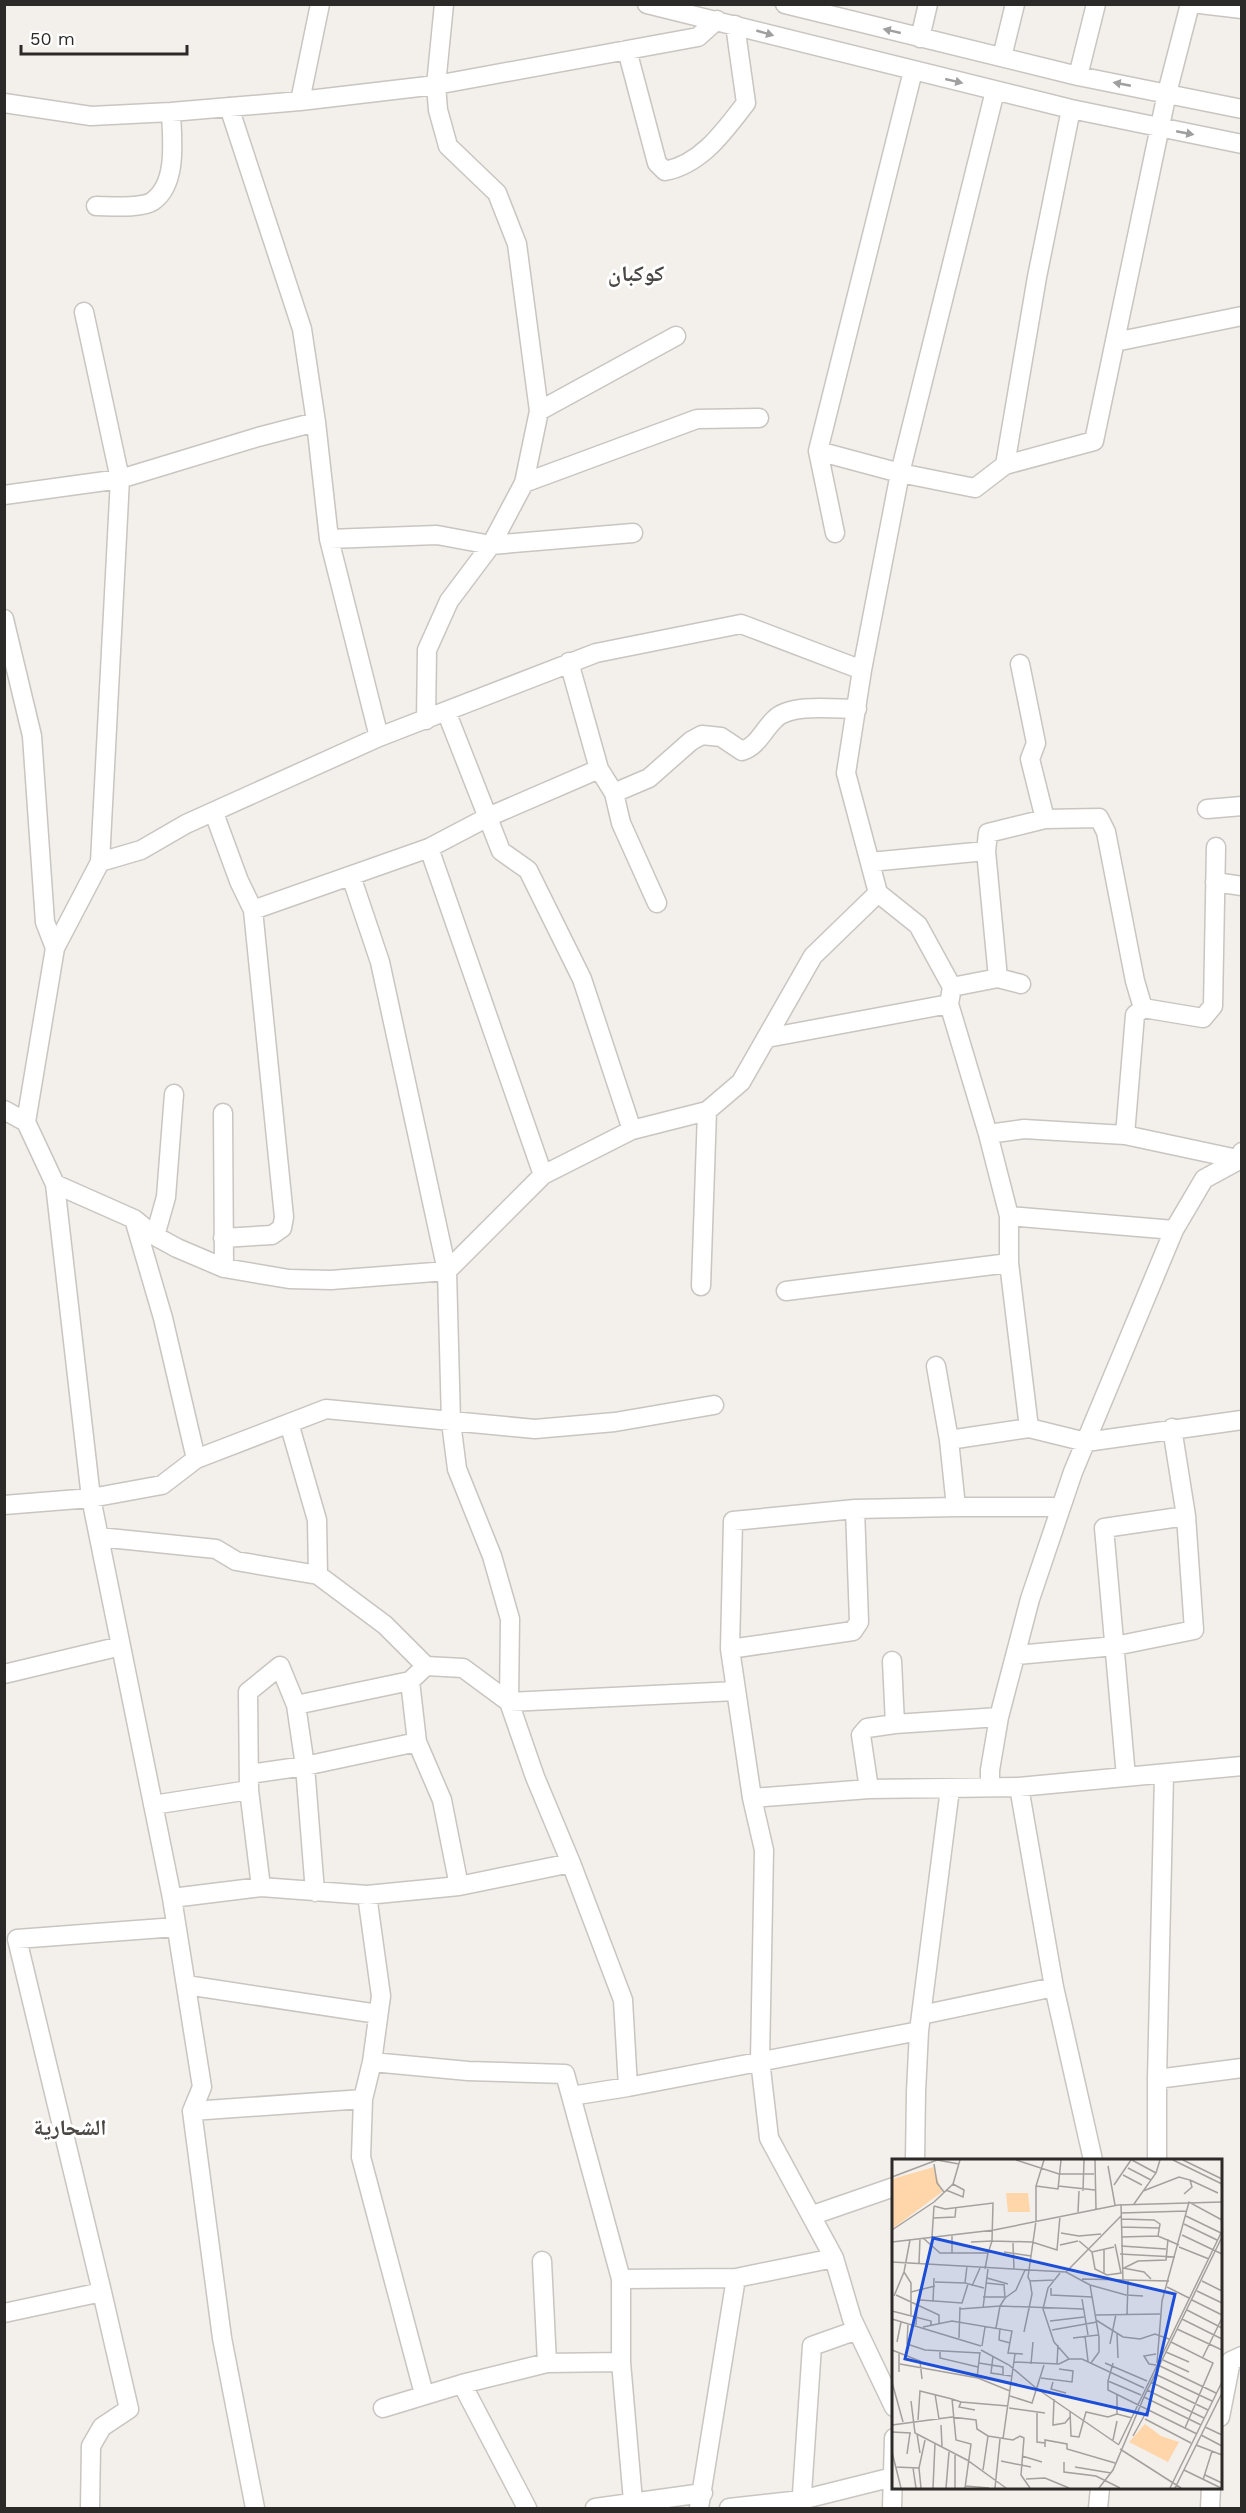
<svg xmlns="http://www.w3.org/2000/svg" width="1246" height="2513" font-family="'Work Sans','Noto Naskh Arabic',sans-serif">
	<rect width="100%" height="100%" fill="#f3efeb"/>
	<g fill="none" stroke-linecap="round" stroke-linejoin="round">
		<g stroke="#c9c5c1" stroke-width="21">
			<path id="street" d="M647,4l424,105 171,35
				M785,4l293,72 164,33
				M1200,4l42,5
				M920,38l8,-34
				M627,50l30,113 8,8c37,-7 60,-41 81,-68l-11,-78
				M1002,57l13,-53
				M1078,76l18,-72
				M300,101l20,-97
				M4,103l87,13 80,-4 129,-11 136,-16 262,-48 19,-17
				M229,107l73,222 14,93 13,117 50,198
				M96,206c13,0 46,3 57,-5 25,-18 19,-62 18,-89
				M84,312l36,167 -20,383 -45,86 -29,174 29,62 36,314 81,400 30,189 -10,24 30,227 33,170
				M1115,342l127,-26
				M539,411l137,-75
				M818,451l82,22 75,15 30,-23 32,-188 34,-168
				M1005,465l89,-24 73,-348 23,-89
				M524,483l173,-64 62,-1
				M4,495l116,-16 138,-42 58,-15
				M835,533l-17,-82 95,-380
				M329,539l108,-4 54,10 142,-12
				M4,619l28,117 13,186 10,26
				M569,662l30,107 15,24 7,30 36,80
				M1020,664l16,79 -6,16 15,60
				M446,711l55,140 27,19 54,109 50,151
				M426,720l1,-70 22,-49 42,-56 33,-62 15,-72 -22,-167 -20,-51 -49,-47 -10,-36 -2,-25 8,-81
				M614,793l35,-15 42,-37 11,-6 19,2 21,14c16,-5 21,-21 33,-32 16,-16 60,-10 82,-10
				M1207,809l35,-3
				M214,813l25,68 14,29 31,307 -2,11 -10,7 -49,3
				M429,848l114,327
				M100,862l41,-12 45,-26 193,-87 217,-84 145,-29 121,46
				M870,862l116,-11
				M351,876l29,86 67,309 4,151 6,47 35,87 18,63 -1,83 227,-11
				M1215,882l27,4
				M878,893l40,32 34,62 -3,17 39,130 21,82v47l20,165
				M253,910l176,-62 59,-31 111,-48
				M998,978l-12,-127 2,-18 57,-14 54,-1 7,14 29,149 8,27
				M952,987l46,-9 23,6
				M1143,1008l60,10 10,-12 3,-159
				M767,1038l182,-34
				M4,1110l22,12
				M223,1113l1,155
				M988,1134l36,-5 101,6 117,25
				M1125,1135l10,-120 8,-7
				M55,1184l79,35 21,17 22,12 47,20 65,11 42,1 116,-9 96,-96 89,-45 75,-19 34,-29 72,-126 65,-63 -32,-120 16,-103 38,-197 95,-382
				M1009,1216l165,14
				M155,1236l11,-39 8,-103
				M701,1286l6,-175
				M786,1291l223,-28
				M289,1423l28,97 1,55
				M949,1440l80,-12 57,14 156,-22
				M196,1459l130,-50 209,20 80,-7 99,-17
				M4,1505l87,-7 71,-13 34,-26 -33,-141 -29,-99
				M956,1507h105
				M99,1537l117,12 20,12 82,14 67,50 41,41
				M730,1649l123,-18 6,-9 -4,-113
				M1017,1655l98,-9 79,-16 -8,-114 -14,-88
				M4,1674l117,-28
				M410,1681l7,61 25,58 17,86
				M296,1705l114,-24 16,-15 37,2 46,34 26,75 36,86 52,137 5,87
				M895,1724l104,-7
				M250,1774l55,-8 112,-24
				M1126,1777l-22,-249 82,-12
				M990,1787v-17l9,-53 31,-118 43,-127 101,-242 30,-51 35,-19 3,-8
				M1019,1787l35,200 39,173
				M869,1789l-8,-54 6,-7 28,-4 -3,-63
				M752,1798l117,-9 150,-2 223,-21
				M153,1805l96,-15
				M261,1887l-12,-97 -1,-98 32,-26 16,39 9,61 10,126
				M172,1898l89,-11 106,8 92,-9 112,-23
				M186,1985l192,29
				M921,2015l133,-28
				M372,2062l96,9 97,3 56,205v83l12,139
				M1157,2079l85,-11
				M571,2096l57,-9 291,-56
				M363,2099l-2,58 63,237
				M192,2111l171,-12 9,-37 9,-66 -14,-101
				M915,2160l1,-68 3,-61 31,-242
				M1157,2160v-81l7,-305
				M813,2215l81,-28
				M542,2261l5,102
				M621,2279l115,-1
				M4,2313l98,-21 -85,-353 159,-12
				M462,2384l65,124
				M894,2407l-42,-88 -18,-61 -65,-120 -9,-78 4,-210 -12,-52 -22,-149 3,-128 122,-12 101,-2 -7,-67 -13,-74
				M383,2408l79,-24 85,-21 74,-1
				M1220,2417l11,-56 11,-5
				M90,2508l1,-62 11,-19 27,-18 -27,-117
				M595,2508l108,-15
				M699,2508l37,-230 98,-20
				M729,2508l72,-8 92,-23
				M801,2508l11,-162 45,-16
				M892,2508l2,-70
				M1098,2508l2,-20
				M1210,2508l1,-20"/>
		</g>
		<use href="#street" stroke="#fff" stroke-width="18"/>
	</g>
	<defs><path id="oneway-solid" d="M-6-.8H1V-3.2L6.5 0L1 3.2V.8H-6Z" transform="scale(1.5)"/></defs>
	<g fill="#a09f9f">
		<use href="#oneway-solid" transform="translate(892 31) rotate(-167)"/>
		<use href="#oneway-solid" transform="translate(765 33) rotate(16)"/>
		<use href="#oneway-solid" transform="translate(954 81) rotate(13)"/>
		<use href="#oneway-solid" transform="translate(1122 84) rotate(-169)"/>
		<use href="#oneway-solid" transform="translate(1185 133) rotate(11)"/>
	</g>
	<g text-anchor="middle" stroke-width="6" stroke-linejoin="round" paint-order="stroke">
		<g font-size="22" font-weight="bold" fill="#4a4744" stroke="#fff">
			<text x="636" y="281">كوكبان</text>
			<text x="70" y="2135">الشحارية</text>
		</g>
	</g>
	<g transform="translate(892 2159)">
		<rect width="330" height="330" fill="#f3efeb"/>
		<path d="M42,8l8,25 -50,37v-50zM114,34h22l2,19h-22zM253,265l16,12 18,6 -11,20 -39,-20z" fill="#fed6aa"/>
		<path fill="none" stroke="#a3a09d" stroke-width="1.5" d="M45,1l22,4M124,1l43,14h35M152,1l-8,26v35l-8,56 2,4 25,-1M203,1l1,49M240,1l24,13M281,1l49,24M291,1l39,19M42,5l3,19 7,9M216,7l7,39M236,9l23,12M231,16l19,10M0,18l45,-17M298,21l28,13M222,26l17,-25M144,27l22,3 3,-29M166,27l37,4M54,31l17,7 1,-7 -11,-6M191,32l1,-31M251,32l36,-14 11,3 2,7 -8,7M229,45l2,77M242,45l22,-31 4,-13M42,47l11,3 48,-6 -1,38 40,1 25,8 3,-34M186,53l1,-21M229,54l66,-2M294,57l35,17M41,59l22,-1 1,-10M229,60l33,1 6,4 -2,12M292,65l33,16M229,68l39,1M0,71l42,-28 19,-18 7,-24M169,74l18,3 22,-2M60,76v18h36l-3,16M290,76l40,19M40,78l2,-31M229,78l37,-1 21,9M31,79l17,15h12M187,82l13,11 22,-5M0,83l102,-12 124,-25 104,-3M79,83l21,-1 -4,12M121,84l1,26M168,86l18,-4M229,87l45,3M287,88l30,12M212,91v24M112,93l27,4M200,93l3,17 12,6 14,-2 -6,-29M228,95l55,3M0,103l174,10 24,13 36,10 17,1M27,104l1,-24M75,107l-2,17 19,5M231,109l21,4 7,7M230,110l16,-8 28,-1 2,-21M12,113l7,11v32M174,113l55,-56M168,114l-12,15 -5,21 11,33 15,17h13l62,29M95,119l21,6M190,120l87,2M310,122l20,10M43,123l30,1M94,124l19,2M198,126l9,52v15l-8,11M80,127l8,-18M275,128l22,11M159,129v7l41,2M305,132l25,12M19,133l24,-6M0,134v27M4,136l43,20v10M2,137l10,-24 6,-32M91,138h21M113,139l11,-8 9,-20M190,140l6,36M28,141l42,3 6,-19M300,141l30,15M41,143l1,-24M91,149l5,-39M68,150l40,-3 5,-8 -1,-13M295,151l35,18M0,152l39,10v4M204,156l64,-1M235,156l1,-34M0,160l89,27M290,160l40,20M204,161l27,17 17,2 15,-5 14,5M158,162l34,-4M16,164l-1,21 18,6 55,3M24,166l1,-19M31,168l29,-6 60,10 -4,22 15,1M104,169l4,-22 83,3M108,169l-1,12 11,3M285,170l45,21M160,171l45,-8M132,173l8,-38 -2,-13M225,175l1,24M193,177l3,25M67,179l1,-31M181,179l25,-3M5,183l4,-20M279,183l42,21 -28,65M218,185l6,-30M90,187l3,-19M0,191l28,11 2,18M89,191l28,15 27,23 83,57M48,193v6l38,9M274,193l23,10M264,195l-12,2 5,8 7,1M101,197l-2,17 20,3M311,198l19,-39M271,201l26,12M122,203l45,2 10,-5M87,204l24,4v8M213,204l42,18M221,204l-5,18 33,14M265,204l5,-62 27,-99 33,18M8,205l78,14 32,13M139,205l2,-22M165,205l1,-19M268,207l56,27M7,213v-19M263,215l57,27M85,219l3,-26M149,219l31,4 1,-11 -14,-2M216,222v9l89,44M0,223l11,40M161,223l-2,7 15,4M259,223l57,28M255,231l57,28M43,235l4,25M225,235v20l15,4M118,237l22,7 12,-38M252,238l57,28M60,240l4,41 15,4 -6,44M162,240l-1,26 12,-2 5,-6M19,242l4,32 52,27 39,28M69,243l47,4M117,249l36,5M178,252l1,25 8,1 7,-25 22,5 9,-3M145,254v29l8,1M253,260l46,24M26,261l2,-29 32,8 9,3 -2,5 16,3M0,266l60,-8 24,3 1,9 11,7 25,4 7,-4 4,2 -3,37 9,13M49,266l1,21M313,268l17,8M0,273l19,1M25,275l3,19M309,276l21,11M241,277l15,-27M111,280l12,-85M221,281l4,-19M227,285l103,-213M304,286l26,10M153,288v-7l22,4v5l48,14M228,290l61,39M0,293l9,36M15,295l3,-21M63,296v33M130,297l20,6M109,302l30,6M172,303v10l32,4 24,12M3,308l24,1M183,308l36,6M21,309l3,20M91,311l5,-34M292,311l37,18M313,316l17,8M134,320l19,-1 24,10M311,321l9,-29M73,327l24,2M29,329l-2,-20 6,-28M41,329l2,-45M54,329l3,-36M103,329l5,-49M207,329l14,-18 31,-73 78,-160M278,329l52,-106M283,329l47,-95"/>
		<path fill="#1d4ed8" fill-opacity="0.15" stroke="#1d4ed8" stroke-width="3" d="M41,79l242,56 -28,121 -242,-56z"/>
		<rect width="330" height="330" fill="none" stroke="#2c2a29" stroke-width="3"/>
	</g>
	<rect width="1246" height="2513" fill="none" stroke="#2c2a29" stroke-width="12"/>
	<path d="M21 45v9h166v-9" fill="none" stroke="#2c2a29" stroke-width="3"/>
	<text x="30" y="45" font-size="18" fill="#2c2a29" stroke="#ffffff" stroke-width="4.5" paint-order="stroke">50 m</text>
</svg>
